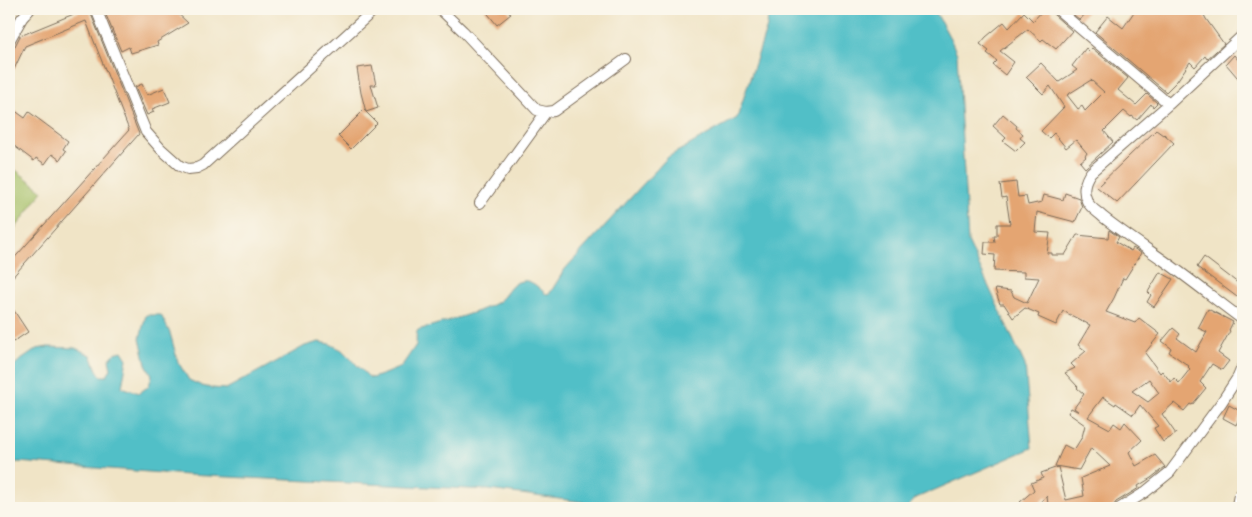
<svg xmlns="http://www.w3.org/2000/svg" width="1252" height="517" font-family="Itim,sans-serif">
	<rect width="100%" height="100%" fill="#fbf7ec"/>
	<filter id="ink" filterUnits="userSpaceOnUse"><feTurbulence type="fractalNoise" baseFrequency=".02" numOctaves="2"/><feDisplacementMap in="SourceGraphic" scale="10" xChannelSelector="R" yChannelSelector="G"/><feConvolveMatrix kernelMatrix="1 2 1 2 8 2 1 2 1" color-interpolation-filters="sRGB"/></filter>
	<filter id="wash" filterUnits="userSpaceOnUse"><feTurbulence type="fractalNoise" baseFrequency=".0096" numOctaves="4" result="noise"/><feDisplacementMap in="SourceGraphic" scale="20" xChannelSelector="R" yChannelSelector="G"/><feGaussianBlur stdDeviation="1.12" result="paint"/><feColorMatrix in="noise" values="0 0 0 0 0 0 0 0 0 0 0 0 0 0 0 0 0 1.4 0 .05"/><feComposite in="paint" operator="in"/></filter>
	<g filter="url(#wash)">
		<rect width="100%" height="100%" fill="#f0e4c6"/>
		<path fill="#a5bf66" stroke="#707442" d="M9,165l34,26 -34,46z"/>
		<path fill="#51bfc7" stroke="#467472" d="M770,9h164l17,31 6,14 11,188 57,123 7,83 -116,50 -9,10h-314l-10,-6 -94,-12 -301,-15 -170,-13 -9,2v-94l9,-8 19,-13 11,-2 27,1 16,7 6,15 4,6h6l4,-7 -2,-9 6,-7 7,-2 5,8 -5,28 17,6 10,-7 3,-11 -6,-11 -6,-26 6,-23h15l9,18 8,29 11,18 13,6 9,2 15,1 79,-43 14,-4 11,2 12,6 27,27 3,1 12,-4 17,-7 15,-22c1,-5 -1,-11 2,-15 20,-6 40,-12 60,-19 6,-3 13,-5 18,-8 11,-6 13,-20 26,-22 9,-2 17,7 24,13l4,-1 15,-24 103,-112 69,-39 30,-91 1,-12z"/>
		<g id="blocks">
			<path fill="#e4a572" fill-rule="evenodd" d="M86,9h3l50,125 -130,147v-17l120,-134 -43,-109 -61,25 -16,34v-22l11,-22z
				M118,9h3l2,5 7,-5h43l15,14 -31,19 1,3 -27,8 -2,-6 -8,4 -15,-36z
				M484,9h23l4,5 -14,11z
				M1044,9h6l3,5 19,17 -16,18 -13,-10 -2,2 -13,-12 -28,22 14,11 -9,13 -12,-10 4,-4 -10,-8 2,-2 -9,-7 6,-7 18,-15 5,6 15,-16 9,9z
				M1067,9h22l-9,11z
				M1136,9h65l5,10 18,25 -17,15 -2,-3 -10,11 -5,-5 -13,19 -11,11 -71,-60 13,-16 15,12z
				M1086,48l3,3 3,-3 36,30 -10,12 18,15 11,-11 10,9 -4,4 -2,-3 -14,16 -5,-4 -1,1 -7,-6 -20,20 9,11 -28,26 -5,-6 6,-5 -1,-1 2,-3 -11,-13 -10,8 -12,-15 -5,5 -8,-7 23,-24 -14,-21 -7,8 -17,-17 15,-14 18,19 18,-12 -5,-4zM1091,80l13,12 -19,19 -3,-5 -4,3 -11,-14z
				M1234,55l9,11v18l-17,-20z
				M372,66l4,19h-5l7,23 -12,4 -5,-19 -4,-25z
				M142,84l5,11 17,-7 6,14 -18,7 2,3 -7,3 -12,-28z
				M14,110l11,8 4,-6 39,29 -5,8 3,2 -6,9 -8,-6 -7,10 -9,-6 -2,3 -25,-19v-24z
				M364,110l13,13 -26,26 -13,-13z
				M1003,114l14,12 -1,2 7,6 -3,4 5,4 -9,9 -13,-10 3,-3 -13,-12z
				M1156,130l7,5 1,-1 10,9 -57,60 -20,-16z
				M1016,182l2,15 8,-1 2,9 14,-3 2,-7 19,5 2,-7 14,5 3,9 -7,15 -38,-10 -2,20 15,1 -3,20h5v2h13l12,-20 31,3 1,-8 10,7 -3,5 15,9 2,-3 8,5 -16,26 -2,-1 -9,20 -8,14 29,11 4,-5 21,16 -15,19 15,20 2,-2 9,11 3,-4 5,5 11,-14 -2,-2 1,-1 -20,-14 2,-4 -9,-7 11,-13 7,6 -3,4 19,14 11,-20 -9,-4 10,-19 25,13 -4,8 1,1 -12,22 11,8 -7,9 -10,-6 -12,18 6,6 -14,17 -2,-1 -6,7 -10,-8 -12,11 14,20 -13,8 -9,-14 4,-2 -18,-21 -7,10 -17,-12 -1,2 -12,-8 -15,20 22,12 4,-6 7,5 4,-6 17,18 -13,12 7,14 19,-11 10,12 -14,11 -13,8 1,2 -23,14 -3,5 -3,1h-63v-3h1l-1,-9 -13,12h-8l-6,-6 14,-12 -3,-7 12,-5 -2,-5 17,-6 8,33 18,-4 -3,-18 29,-12 -19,-18 -12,22 -24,-4 9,-21 10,5 8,-13 3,-12 -17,-12 3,-5 8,4 -5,-4 10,-14 -7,-6 1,-1 -13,-14 10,-5 -4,-4 15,-13 -8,-6 12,-20 -27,-14 -7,14 -18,-8 1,-3 -14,-6 -12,10 -9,-14h-4l-5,-15 16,2 3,6 13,6 12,-25 -15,-1v-5l-30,-1 1,-16 -11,-1 1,-12h10l-1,-6h3v-12h13l-4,-27 -4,1 -2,-14zM1149,379l10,14 -11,9 -16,-11z
				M1204,257l39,30v2l-6,8 -40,-30z
				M1160,272l13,7 -19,28 -7,-5 4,-7 -3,-3z
				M9,303l19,29 -15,10 -4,-7z
				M1229,405l13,7 -6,13 -13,-7z"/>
		</g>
	</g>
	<g filter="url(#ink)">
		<use href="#blocks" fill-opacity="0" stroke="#7a6b59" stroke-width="1"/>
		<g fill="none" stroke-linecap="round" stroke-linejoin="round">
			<g stroke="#7a6b59" stroke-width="12">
				<path id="street" d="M96,9l50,123 15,17 19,17 8,3 9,-1 6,-3 172,-156
					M440,9l23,22 74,79 9,2 8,-1 72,-52
					M1057,9l112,95
					M1243,35l-74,69 -78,68c-6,8 -9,19 -4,29 3,7 11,11 16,16 19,15 40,29 60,43 27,19 53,40 80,60
					M9,41l13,-23 8,-9
					M480,203l66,-91
					M1120,508l24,-15 26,-21 51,-69 17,-26 5,-12"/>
			</g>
			<g stroke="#7a6b59" stroke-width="21">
				<path id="highway" d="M1241,508l2,-10"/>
			</g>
			<use href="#street" stroke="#fff" stroke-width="10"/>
			<use href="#highway" stroke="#fff" stroke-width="19"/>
		</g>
	</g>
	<rect width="1252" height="517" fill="none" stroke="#fbf7ec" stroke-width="30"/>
</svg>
